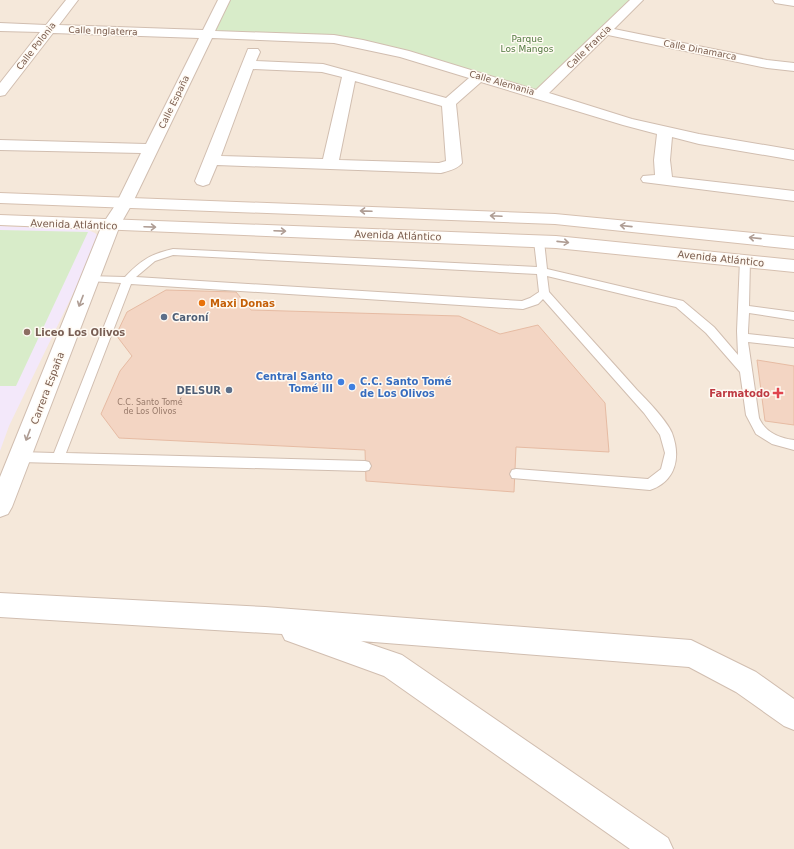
<svg xmlns="http://www.w3.org/2000/svg" width="794" height="849" font-family="'DejaVu Sans',sans-serif">
	<rect width="100%" height="100%" fill="#fdf6ec"/>
	<path fill="#f5e8da" d="M0,0h794v849h-794z"/>
	<path fill="#f3e8fa" d="M0,226l86,3 9,4 5,5 -91,188 -9,25z"/>
	<path fill="#d8ecc9" d="M224,0h413l-97,94 -177,-50 -157,-8z
		M0,230l88,2 -72,154h-16z"/>
	<path fill="#f3d5c3" stroke="#e6bba3" d="M166,290l70,2 15,18 208,6 41,18 38,-9 67,78 4,49 -93,-5 -2,45 -148,-11 -1,-31 -246,-12 -18,-24 19,-43 12,-15 -16,-21 11,-23z
		M757,360l37,6v59l-29,-4z"/>
	<g fill="none" stroke-linecap="round" stroke-linejoin="round">
		<g stroke="#d1beb0" stroke-width="2">
			<path id="service" d="M539,238l5,3 3,28 136,32 31,26 24,28 -1,-24 3,-71 5,-3 4,1 1,2 -1,46 45,6v8l-45,-7 -1,18v3l46,5v8l-46,-5 11,76c6,14 20,20 35,22v10l-22,-6 -16,-10 -10,-19 -6,-43 -34,-39 -30,-26 -129,-31 2,16c29,33 59,65 88,98 10,10 30,31 35,43 9,24 4,48 -22,57l-138,-12 -2,-4 2,-4 4,-1 132,10 13,-10 4,-16 -5,-18 -16,-22 -101,-114 -5,5 -15,5 -392,-25 -65,169 299,8 4,1 2,4 -2,4 -4,1 -345,-9 -4,-1 -2,-4 2,-4 4,-1 34,1 67,-170 -31,-2 -5,-3 1,-2 39,1c16,-17 26,-23 48,-28l364,18 -3,-26zM173,255l364,19 2,18 -9,6 -8,3 -386,-24 19,-16z"/>
		</g>
		<g stroke="#d1beb0" stroke-width="2">
			<path id="minor" d="M66,0h12l-19,25 144,5 15,-30h12l-15,31 119,4 29,5 46,11 127,39 94,-90h13l-29,29 153,31 27,3v8l-27,-3 -159,-33 -59,58 83,26 67,15 95,16v10l-95,-16 -27,-7 -2,23 2,17 122,14v10l-151,-19 -2,-3 2,-3 12,-1 -1,-15 3,-26 -34,-9 -142,-43 -25,22 6,59c-4,6 -14,8 -21,10l-224,-8 -8,19 -6,2 -6,-2 -2,-3 53,-132h10l2,3 -4,9 67,3 123,34 23,-20 -69,-21 -66,-14 -122,-5 -80,166 -12,21 -108,282 -4,7 -8,3v-40l102,-252 14,-21 25,-51 -141,-3v-10l146,4 53,-106 -146,-5 -48,62 -5,1v-13l40,-51 -40,-1v-8l46,2zM253,69l69,3 20,5 -19,82 -102,-3zM355,81l87,25 4,55 -7,2 -100,-3z
				M773,0h21v6l-19,-3z
				M0,593l265,14 426,33 65,32 38,27v31l-10,-4 -48,-34 -47,-25 -328,-26 41,14 266,183 5,11h-43l-246,-173 -99,-36 -3,-6 -282,-17z"/>
		</g>
		<g stroke="#d6c0b0" stroke-width="2">
			<path id="secondary" d="M0,193l555,21 239,23v12l-239,-25 -555,-21z
				M0,215l556,21 238,24v12l-238,-24 -556,-23z"/>
		</g>
		<use href="#service" fill="#fff" fill-rule="evenodd"/>
		<use href="#minor" fill="#fff" fill-rule="evenodd"/>
		<use href="#secondary" fill="#fff" fill-rule="evenodd"/>
	</g>
	<defs><path id="oneway-shaft" d="M-6 0H5M1.5-3L5.5 0L1.5 3" fill="none" stroke-width="1.6" stroke-linecap="round" stroke-linejoin="round"/></defs>
	<g stroke="#af9d94">
		<use href="#oneway-shaft" transform="translate(366 211) rotate(-178)"/>
		<use href="#oneway-shaft" transform="translate(496 216) rotate(-177)"/>
		<use href="#oneway-shaft" transform="translate(626 226) rotate(-174)"/>
		<use href="#oneway-shaft" transform="translate(150 227) rotate(2)"/>
		<use href="#oneway-shaft" transform="translate(280 231) rotate(2)"/>
		<use href="#oneway-shaft" transform="translate(755 238) rotate(-174)"/>
		<use href="#oneway-shaft" transform="translate(563 242) rotate(6)"/>
		<use href="#oneway-shaft" transform="translate(81 301) rotate(111)"/>
		<use href="#oneway-shaft" transform="translate(28 435) rotate(111)"/>
	</g>
	<circle fill="#e8710a" stroke="#fffaf3" stroke-width="1.5" cx="202" cy="303" r="4"/>
	<g fill="#5c6f8a" stroke="#fffaf3" stroke-width="1.5">
		<circle cx="164" cy="317" r="4"/>
		<circle cx="229" cy="390" r="4"/>
	</g>
	<circle fill="#8d6e63" stroke="#fffaf3" stroke-width="1.5" cx="27" cy="332" r="4"/>
	<g fill="#3f7fe0" stroke="#fffaf3" stroke-width="1.5">
		<circle cx="341" cy="382" r="4"/>
		<circle cx="352" cy="387" r="4"/>
	</g>
	<path fill="#e0444e" stroke="#fffaf3" stroke-width="1.5" d="M776 387h4v4h4v4h-4v4h-4v-4h-4v-4h4z"/>
	<g text-anchor="middle" stroke-width="3" stroke-linejoin="round" paint-order="stroke">
		<g font-size="8" fill="#987a6a">
			<text x="150" y="405">C.C. Santo Tomé<tspan x="150" dy="9">de Los Olivos</tspan></text>
		</g>
		<g font-size="9" fill="#7a5c4d" stroke="#fffaf3">
			<text transform="translate(103 31) rotate(2)" y="3">Calle Inglaterra</text>
			<text transform="translate(36 46) rotate(-52)" y="3">Calle Polonia</text>
			<text transform="translate(589 47) rotate(-44)" y="3">Calle Francia</text>
			<text transform="translate(700 50) rotate(11)" y="3">Calle Dinamarca</text>
			<text transform="translate(502 83) rotate(16)" y="3">Calle Alemania</text>
			<text transform="translate(174 102) rotate(-64)" y="3">Calle España</text>
		</g>
		<g font-size="9" fill="#537a41" stroke="#fffaf3">
			<text x="527" y="42">Parque<tspan x="527" dy="10">Los Mangos</tspan></text>
		</g>
		<g font-size="10" fill="#7a5c4d" stroke="#fffaf3">
			<text transform="translate(74 224) rotate(2)" y="4">Avenida Atlántico</text>
			<text transform="translate(398 235) rotate(2)" y="4">Avenida Atlántico</text>
			<text transform="translate(721 258) rotate(6)" y="4">Avenida Atlántico</text>
			<text transform="translate(47 388) rotate(-69)" y="4">Carrera España</text>
		</g>
		<g font-size="10" font-weight="bold" fill="#c56008" stroke="#fffaf3" text-anchor="start">
			<text x="210" y="307">Maxi Donas</text>
		</g>
		<g font-size="10" font-weight="bold" fill="#4e5e75" stroke="#fffaf3" text-anchor="start">
			<text x="172" y="321">Caroní</text>
			<text x="221" y="394" text-anchor="end">DELSUR</text>
		</g>
		<g font-size="10" font-weight="bold" fill="#785e54" stroke="#fffaf3" text-anchor="start">
			<text x="35" y="336">Liceo Los Olivos</text>
		</g>
		<g font-size="10" font-weight="bold" fill="#366cbe" stroke="#fffaf3" text-anchor="end">
			<text x="333" y="380">Central Santo<tspan x="333" dy="12">Tomé III</tspan></text>
			<text x="360" y="385" text-anchor="start">C.C. Santo Tomé<tspan x="360" dy="12">de Los Olivos</tspan></text>
		</g>
		<g font-size="10" font-weight="bold" fill="#be3a42" stroke="#fffaf3" text-anchor="end">
			<text x="770" y="397">Farmatodo</text>
		</g>
	</g>
</svg>
